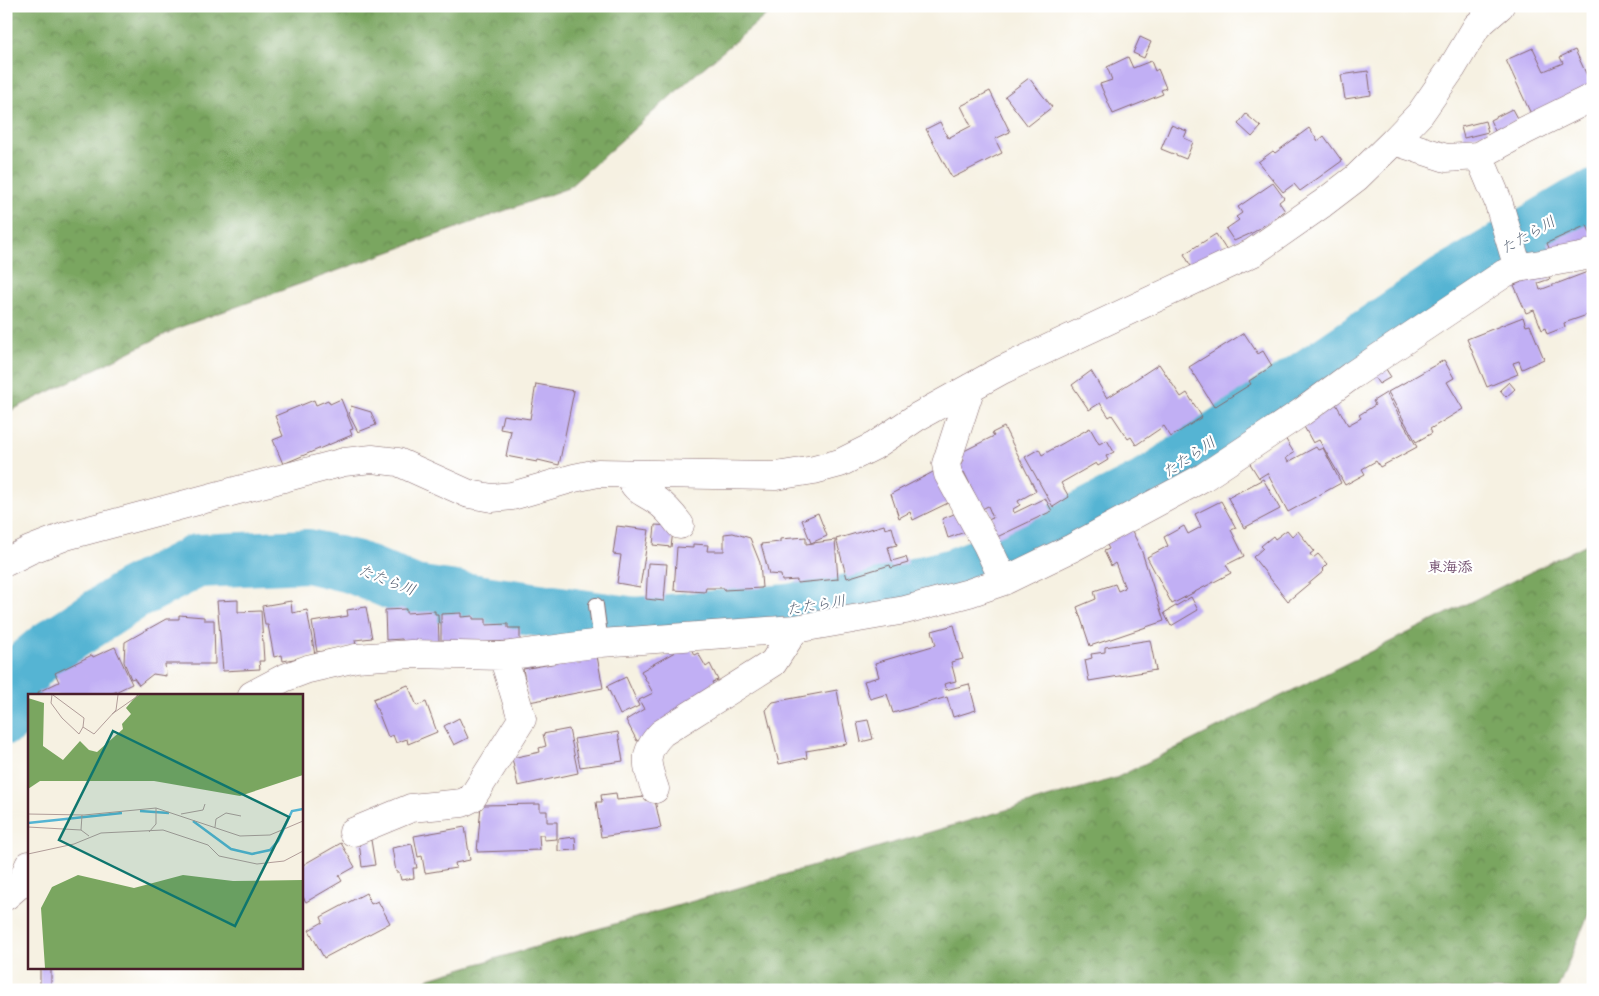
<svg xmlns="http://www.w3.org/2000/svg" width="1599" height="996" font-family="'Playpen Sans','Klee One',sans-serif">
	<defs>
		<pattern id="forest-crowns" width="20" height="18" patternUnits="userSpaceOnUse" patternTransform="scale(1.25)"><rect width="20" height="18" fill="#7aa660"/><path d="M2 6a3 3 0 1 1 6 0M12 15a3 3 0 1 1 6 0" fill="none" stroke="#66874f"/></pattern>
	</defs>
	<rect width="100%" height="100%" fill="#fff"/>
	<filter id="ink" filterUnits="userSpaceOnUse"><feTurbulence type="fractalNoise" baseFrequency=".02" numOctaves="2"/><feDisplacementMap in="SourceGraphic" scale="10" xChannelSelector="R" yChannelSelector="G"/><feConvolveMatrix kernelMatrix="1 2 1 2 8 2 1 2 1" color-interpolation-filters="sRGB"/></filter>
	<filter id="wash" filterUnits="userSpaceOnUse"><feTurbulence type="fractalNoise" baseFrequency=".0096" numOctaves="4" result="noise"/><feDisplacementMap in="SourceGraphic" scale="20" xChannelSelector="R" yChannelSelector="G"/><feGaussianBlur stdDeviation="1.12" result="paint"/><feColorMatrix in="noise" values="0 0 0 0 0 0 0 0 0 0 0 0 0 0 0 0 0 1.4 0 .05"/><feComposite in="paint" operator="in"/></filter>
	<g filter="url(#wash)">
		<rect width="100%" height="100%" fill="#f6f1e2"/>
		<path fill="url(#forest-crowns)" stroke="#626246" d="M6,6h771l-87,73 -122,109 -388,139 -174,86z
			M1593,541v362l-36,87h-1140l12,-12 687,-200z"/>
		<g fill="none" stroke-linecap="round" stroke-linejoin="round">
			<path stroke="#54b4d3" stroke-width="54" d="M6,718l11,-37 13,-17 19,-16 83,-54 65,-33 111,-5 46,11 60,25 221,32 153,-13 66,-11 100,-25 72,-28 120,-61 298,-202 131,-78 18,-9"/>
		</g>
		<g id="blocks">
			<path fill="#c1aff4" d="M1140,37l11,5 -7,16 -11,-5z
				M1533,48l11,23 19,-8 -3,-6 15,-7 17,36 -61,28 -25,-54z
				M1128,57l5,11 18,-7 4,10 3,-2 8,19 -5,2 2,4 -50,20 -13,-30 12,-4 -5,-13z
				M1368,71l3,24 -26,4 -4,-24z
				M1029,78l23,29 -24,19 -23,-30z
				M990,91l20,41 -15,7 7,14 -50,25 -26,-49 14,-7 8,16 23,-12 -10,-20z
				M1512,109l6,11 -23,11 -5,-11z
				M1246,114l15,13 -9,10 -14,-13z
				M1485,121l3,11 -24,6 -3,-11z
				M1171,125l16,6 -3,7 9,4 -7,17 -25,-10z
				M1309,128l9,13 6,-5 18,25 -42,30 -6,-7 -11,8 -25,-30 15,-11 2,2z
				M1273,183l11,15 -5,4 6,9 -31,21 -20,9 -8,-12 13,-9 -3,-3 6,-4 -4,-6z
				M1587,225l6,15 -42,13 -4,-10z
				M1216,234l11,17 -34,19 -9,-16z
				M1590,271l3,8v34l-29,10 1,4 -18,7 -2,-6 -3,2 -8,-20 -8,3 -12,-28 33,-13 3,7 -12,4 2,7z
				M1523,317l3,9 4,-1 14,34 -22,10 -3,-8 -6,2 5,11 -31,13 -20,-48z
				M1244,333l14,21 5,-3 9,15 -23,15 2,3 -37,23 -25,-40z
				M1444,360l10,18 -7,4 16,27 -33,20 2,4 -16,9 -28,-50z
				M1159,364l22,33 6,-4 15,24 -31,20 -7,-11 -28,19 -5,-8 -3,2 -16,-24 -3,2 -9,-14 -11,7 -17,-25 19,-14 16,27z
				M1384,366l7,11 -12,7 -7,-10z
				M1509,382l6,7 -9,8 -6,-7z
				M536,384l38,7 -15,74 -21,-5 -1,2 -31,-6 5,-25 -11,-2 3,-14 27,4z
				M1386,393l31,54 -37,20 -4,-6 -14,8 3,5 -20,11 -26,-45 -6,3 -11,-20 34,-19 12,21 13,-7 -2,-3 16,-10 -2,-4z
				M341,399l12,30 -3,1 2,5 -69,29 -10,-24 10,-4 -8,-20 39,-16 2,5 12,-5 2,4z
				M351,406l20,6 5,13 -18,7 -9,-17z
				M1004,427l32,64 -18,10 2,4 -7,4 1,4 31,-15 7,13 -55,26 -9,-17 5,-2 -5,-12 -6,3 -18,-37 -6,3 -3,-7 6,-3v-2l3,-2 -4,-8 34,-17 -2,-3z
				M1090,428l9,16 8,-4 7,12 -8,4 2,4 -10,6 -2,-3 -35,20 8,14 -16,10 -28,-50 14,-8 3,6z
				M1285,438l9,15 -8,5 2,4 28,-15 2,3 5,-2 18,35 -53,29 -21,-39 -8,5 -10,-16z
				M935,471l15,31 -37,18 -3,-8 -11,6 -8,-24z
				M1263,479l17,30 -36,19 -16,-30z
				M1221,501l15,27 -5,2 13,26 -18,9 5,8 -59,31 -25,-47 21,-11 -4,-9 20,-11 4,8 13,-7 -6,-13z
				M961,511l6,19 -5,3 -14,5 -6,-19z
				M818,513l9,23 -16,7 -9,-23z
				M655,525l15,1 3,5 -2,16 -18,-2z
				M884,525l1,4 7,-2 5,18 -9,2 4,14 14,-4 2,6 -17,5 -1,-3 -43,13 -11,-39z
				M617,526l32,4 -9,57 -23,-4 4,-28 -8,-1z
				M1131,529l10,20 23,72 -74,25 -13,-39 19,-8 -2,-8 21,-7 3,7 7,-3 -10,-25 -4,3 -7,-15 5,-2 -3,-6z
				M1287,530l5,6 6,-5 16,20 -4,3 3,4 5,-4 9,10 -5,5 2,2 -36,30 -35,-44 10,-9 -2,-2 12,-10 2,3z
				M733,533l17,5 10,25 2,25 -38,2v-2h-18l-1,4 -31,-2 3,-43 16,1v-4l15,1 -1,6h17v-17z
				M806,537v7l29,-4 3,39 -41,4v-3l-15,1 -1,-6 -12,-1 -8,-30 19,-2v-3z
				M648,563l19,1 -3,37 -18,-2z
				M1191,597l7,13 -27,16 -7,-13z
				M238,600v12l23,-1 3,50h-5l1,8 -37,2 -6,-70z
				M291,601l1,12 15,-3 8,45 -32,6 -1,-6 -8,2 -6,-32h-3l-3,-19z
				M366,607l6,31 -17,2 1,6 -39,6 -5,-30 36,-6 -1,-6z
				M406,609v4l29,-2v3h3l1,27 -36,1 -1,-3 -16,1 -1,-30z
				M461,613v4l12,-1v3h13v6l22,-1v4h12v13l-79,2v-29z
				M179,615l25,2v3h10l1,44h-50l1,12 -13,-2 -14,11 -5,-7 -3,1 -7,-17 1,-20 41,-23h13z
				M954,625l9,34 -12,3 5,19 -12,3 2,6 23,-6 7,26 -23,7 -6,-20 -54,16 -6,-19 -17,5 -6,-18 15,-4 -4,-14 61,-18 -4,-14z
				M1150,640l6,30 -67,11 -4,-21 7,-2 -1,-4 14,-2v-5z
				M689,644l5,11 4,-2 8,14 4,-3 8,16 -6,2 4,7 -57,40 -22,12 -11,-21 18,-11 -5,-9 14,-7 -12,-22z
				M115,647l17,37 -23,11h-70l-1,-3 21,-10 -4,-9 37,-18 1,2z
				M597,656l6,32 -74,14 -6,-33z
				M626,677l13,29 -19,9 -13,-29z
				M408,685l9,21 9,-4 11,30 -29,12 -1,-5 -11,4 -3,-8 -5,2 -15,-38z
				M837,690l10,54 -41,7 1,7 -28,6 -13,-54 7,-8z
				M459,718l9,20 -14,7 -10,-19z
				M868,720l5,19 -12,3 -4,-20z
				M569,729l9,44 -60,13 -6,-28 28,-6 -1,-4 7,-2 -3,-12z
				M618,732l5,29 -43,6 -6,-28z
				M616,793l1,7 37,-4 7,32 -60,9 -5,-35h6l-1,-7z
				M540,804v7h7v11h10v17l-13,1v-5h-5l1,15 -63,2 4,-47z
				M465,827l5,33 -15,3 1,5 -31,5 -3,-17 -4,1 -4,-21z
				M575,837l1,13 -18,1v-12z
				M371,840l4,25 -13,2 -3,-25z
				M341,843l14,24 -16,9 3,5 -36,21 -5,-8v-28z
				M412,844l5,24h-4l1,10 -13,2 -2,-8h-3l-4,-24z
				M366,893l5,11 7,-3 12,22 -66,35 -15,-28 14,-8 -2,-5z
				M40,967h11v23h-11z"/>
		</g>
	</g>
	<g filter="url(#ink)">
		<use href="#blocks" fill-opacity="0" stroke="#86686b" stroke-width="1"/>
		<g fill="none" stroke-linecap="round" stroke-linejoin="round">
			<g stroke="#86686b" stroke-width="16">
				<path id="lane" d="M596,605l5,38"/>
			</g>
			<g stroke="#86686b" stroke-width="29">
				<path id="street" d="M1394,141l52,17 33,-2 45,-25 69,-34
					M1479,156l19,45 20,67
					M971,387l-25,77 2,10 39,71 17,36
					M628,474c9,19 13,16 29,27 9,6 17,16 23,24
					M6,562l24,-12 36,-14 278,-74 28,-3 26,3 71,32 23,4 20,-2 62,-18 24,-5 178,3 38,-6 26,-7 34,-17 43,-29 85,-47 250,-117 70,-49 34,-26 38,-37 26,-27 32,-46 25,-42 23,-20
					M252,695l32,-17 24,-9 48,-11 55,-4 92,2 98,-13 194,-14 110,-19 64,-17 35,-12 68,-33 132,-71 98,-65 49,-36 154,-103 13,-5 68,-12 7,-4
					M655,789c-9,-25 -13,-36 7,-56l111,-70 22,-34
					M353,832l58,-24 51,-5 10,-5 50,-79 -19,-63
					M6,896l15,-13 8,-18"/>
			</g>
			<use href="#lane" stroke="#fff" stroke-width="14"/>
			<use href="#street" stroke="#fff" stroke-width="28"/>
		</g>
	</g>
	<g text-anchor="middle" stroke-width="4.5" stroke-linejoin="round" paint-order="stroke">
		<g font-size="15" font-style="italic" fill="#4e5b6e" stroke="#fff">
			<text transform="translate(1528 235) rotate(-30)" y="5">たたら川</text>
			<text transform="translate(1189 457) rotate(-34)" y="5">たたら川</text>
			<text transform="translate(387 580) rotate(21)" y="5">たたら川</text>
			<text transform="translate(816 605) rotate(-9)" y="5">たたら川</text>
		</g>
		<g font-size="15" font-weight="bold" fill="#745171" stroke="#fff">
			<text x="1450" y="572">東海添</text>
		</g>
	</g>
	<g transform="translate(28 694)">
		<rect width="275" height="275" fill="#f6f1e2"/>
		<path d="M109,1h166v80l-63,21 -86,-15h-114l-12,8v-91l16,5 -1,43 20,14 17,-19 9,9 8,2 26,-23 -1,-5 9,-10 -5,-6zM50,181l56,13 49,-13 50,6 70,-1v88h-258l-4,-60 11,-21z" fill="#7aa660"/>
		<path fill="none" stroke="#54b4d3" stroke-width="2.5" d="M112,117l29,2M165,127l38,28 21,5 18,-4 8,-9 14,-30 11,-2M0,129l94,-10"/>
		<path fill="none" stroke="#b19d99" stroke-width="1" d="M24,1l-1,8 11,15 17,16 4,-7M25,1l31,23 -1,9 11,7 22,-24 2,-15M84,20l27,-19M0,120l56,1 72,-7 84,28 30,-1 33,-14M153,120l22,-4 2,-6M0,133l53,3 8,6M187,133l1,-8 10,-6 15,3M53,136l1,-15M121,138l7,-8v-16M0,160l46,-10 27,-11 62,-3 45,15 11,11 38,8 27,-3 19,-10"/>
		<path fill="#0f766e" fill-opacity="0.15" stroke="#0f766e" stroke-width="2.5" d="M85,37l176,86 -54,109 -176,-86z"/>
		<rect width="275" height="275" fill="none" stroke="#4a1f2b" stroke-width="2.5"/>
	</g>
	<rect width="1599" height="996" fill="none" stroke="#fff" stroke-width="25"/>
</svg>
